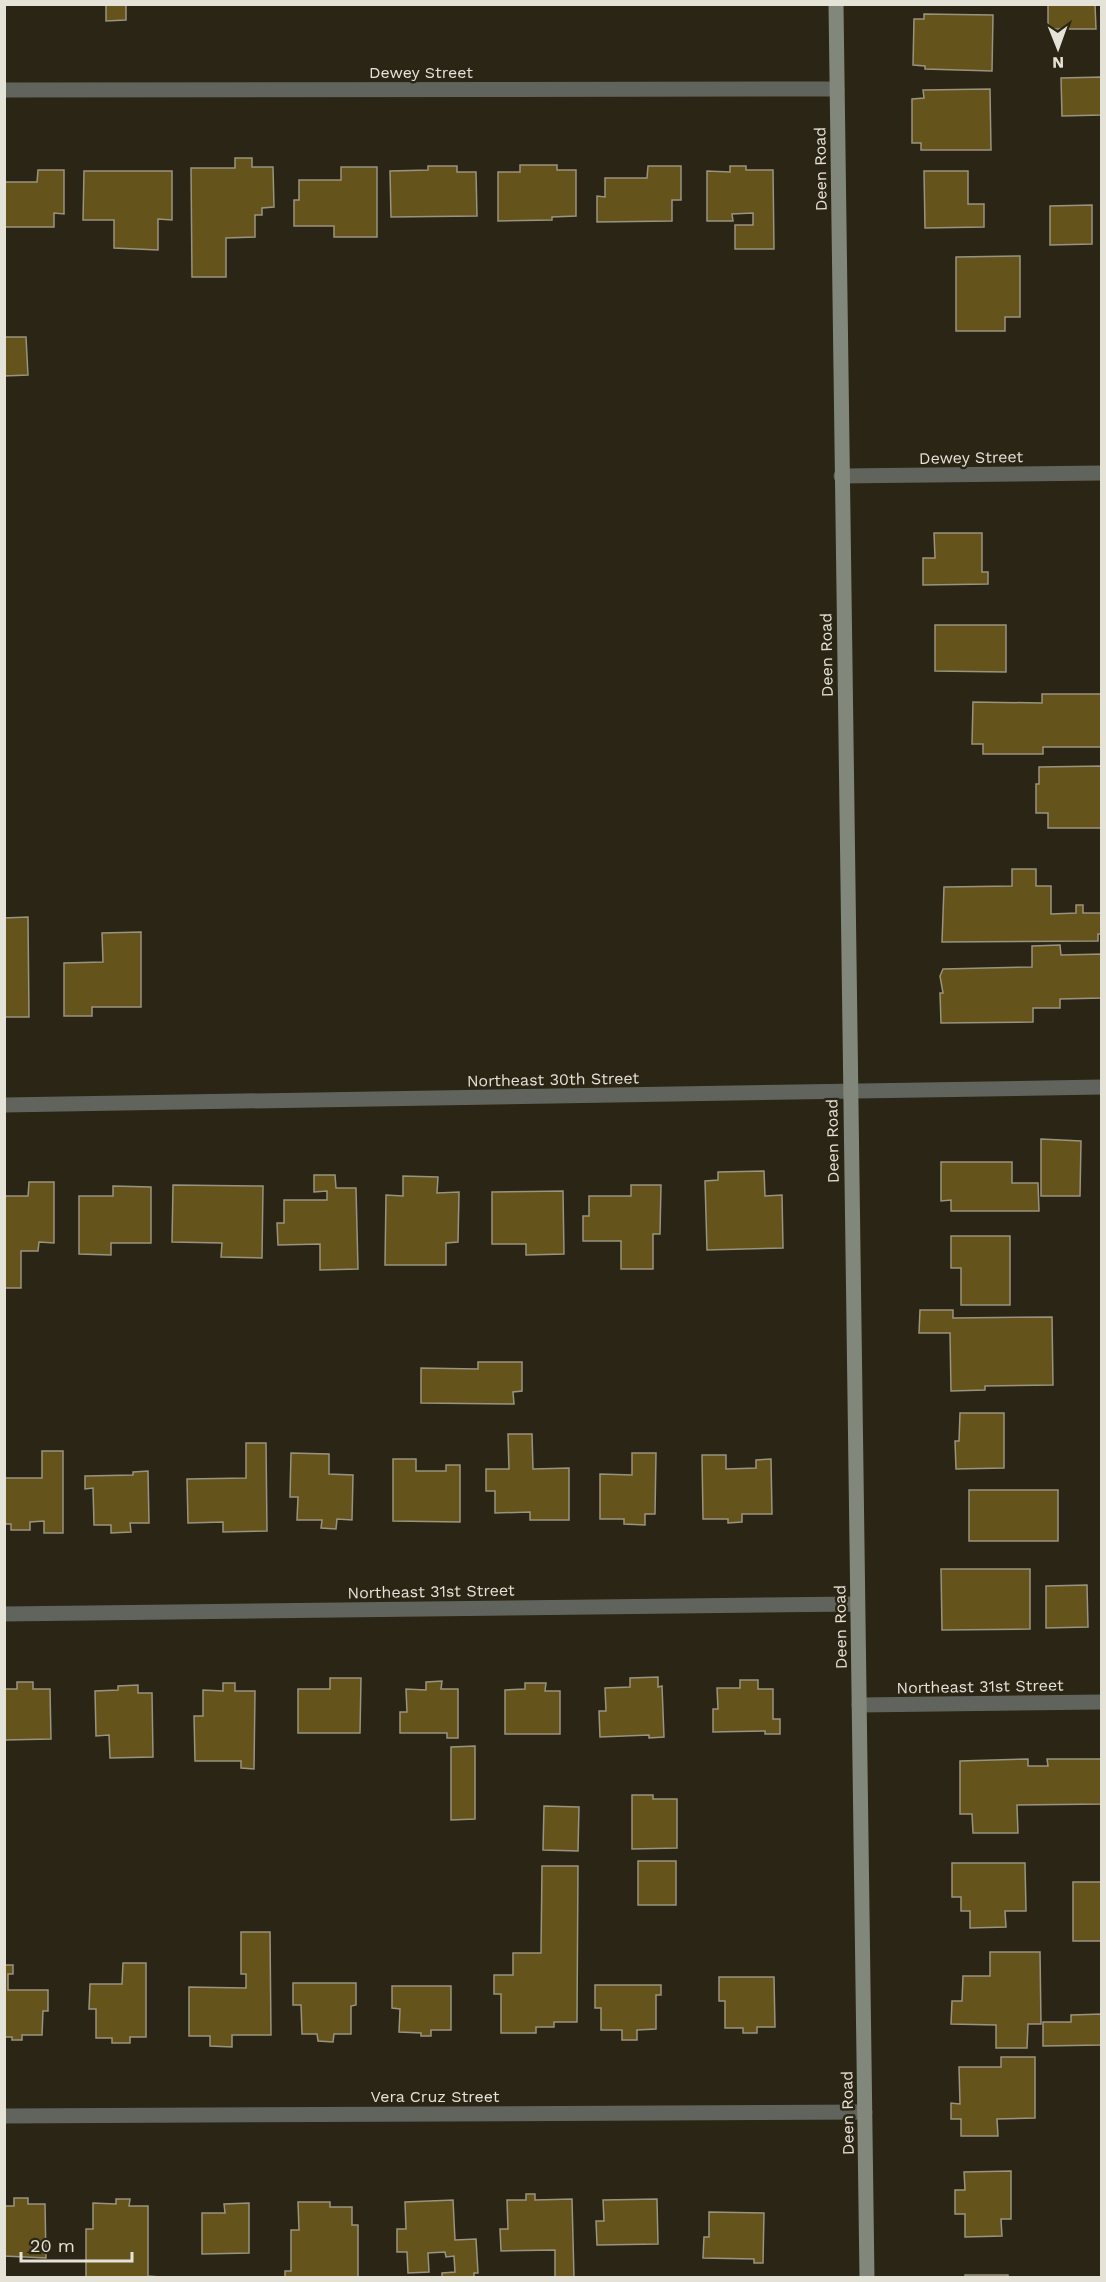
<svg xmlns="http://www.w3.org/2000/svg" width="1106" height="2282" font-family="'Work Sans',sans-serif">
	<rect width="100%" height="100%" fill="#2a2514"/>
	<path fill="#64541b" stroke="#99937f" stroke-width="1.5" d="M106,4h20v16l-20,1z
		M1048,4h47l1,25h-48z
		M924,14l69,1 -1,56 -67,-2v-3l-12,-1 1,-46h10z
		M1102,77v38l-40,1 -1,-38z
		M990,89l1,61h-70v-7h-9v-44l12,-1 -1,-8z
		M235,158h17v9h21l1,40 -12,1v7h-7v22l-29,1v39h-34l-1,-109h44z
		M520,165h37v5h19v46l-24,1v3l-54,1v-49h22z
		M428,166h29v6h19l1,44 -86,1 -1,-46 38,-1z
		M648,166h33v34h-9v21l-75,1v-26l8,1v-19h42z
		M730,166h16v4h27l1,79h-39v-24h18v-12l-21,1 1,7h-26v-50l23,1z
		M341,167h36v70h-43v-11h-40v-26h5v-20h42z
		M38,170h26v44l-10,-1v14h-50v-45h33z
		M84,171h88v49l-14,-1v31l-44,-2v-28h-31z
		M924,171h44v33h16v23l-59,1z
		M1092,205v39l-42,1v-39z
		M1020,256v61h-15v14h-49v-74z
		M4,337h22l2,38 -24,1z
		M934,533h48v39h6v12l-65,1v-27h12z
		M935,625h71v47l-71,-1z
		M1042,694h60v53h-59v7h-60v-10h-11l1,-42 69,1z
		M1102,766v62h-54v-15h-12v-29h3v-17z
		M1012,869h24v17h15v28l25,-1v-8h7v8h19v21h-4v7l-156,1 2,-55 68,-1z
		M28,917l1,100h-25v-99z
		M141,932v75h-49v9h-28v-53l39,-1 -1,-29z
		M1060,945l1,10 41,-1v44l-42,1v9h-27v14l-92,1 -1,-30h3l-3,-17 3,-7 89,-2v-21z
		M1041,1139l40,2 -1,55h-39z
		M941,1162h71v21h26l1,28h-88v-11l-10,1z
		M764,1171l1,25 17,-1 1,53 -76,2 -2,-69 13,-1v-8z
		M314,1175h21l1,13h20l2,81 -38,1v-26l-42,1 -1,-22h7v-23h43v-9l-13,1z
		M403,1176l35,1 -1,16 22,-1 -1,50 -12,1v22h-61l1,-70 17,1z
		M29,1182h25v61l-15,-1 -1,9h-17v37h-17v-92h24z
		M173,1185l90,1 -1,72 -41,-1 1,-14 -50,-1z
		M631,1185h30l-1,49h-7v35h-32v-28h-38v-25h6v-20h42z
		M113,1186l38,1v56h-40v12l-32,-1v-58h34z
		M563,1191l1,63 -38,1v-11h-34v-52z
		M951,1236h59v69h-49v-37h-10z
		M920,1310h33v8l99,-1 1,68 -68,1v4l-34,1 -1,-58h-31z
		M478,1362h44v29l-9,1 1,12 -93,-1v-35l57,1z
		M960,1413h44v55l-48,1 -1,-28h4z
		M508,1434h24l1,35 36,-1v52h-39v-8l-35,1v-22h-9v-22h23z
		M246,1443h20l1,88 -44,1v-10l-35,1 -1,-44 59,-1z
		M42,1451h21v82h-19v-12l-14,1v8h-19v-6h-7v-46h38z
		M291,1453l38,1v20l24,1 -1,45 -15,-1 -1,10 -15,-1 1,-8h-25l1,-23h-8z
		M632,1453h24l-1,61h-10v11l-21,-1v-5h-24v-45l32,1z
		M702,1455h24v14l30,-1v-8l15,-1 1,55h-30v8l-14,1v-4h-25z
		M393,1459h23v12h30v-6h14v57l-67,-1z
		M148,1471l1,52h-19l1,9 -20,1v-8h-17l-1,-37 -8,1v-13l48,-1v-3z
		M969,1490h89v51h-89z
		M941,1569h89v60l-88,1z
		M1087,1585l1,42 -42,1v-42z
		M658,1677v10l4,-1 2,51 -15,1v-3l-49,2 -1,-26h7l-1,-23 25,-1v-9z
		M330,1678h31l-1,55h-62v-44h32z
		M740,1680h18v9h15v30h7v15h-15v-3l-52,1v-23h5l-1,-21h23z
		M442,1681l-1,8h17v49h-11v-5h-47v-21h7l-1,-23 20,1v-8z
		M17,1682h16v7h17l1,50 -47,1v-51h13z
		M223,1683h12v8h20l-1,78 -13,-1v-7h-46l-1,-45h9v-26l20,1z
		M525,1683h21l-1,8h15v43h-55v-44l20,-1z
		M138,1685v8h14l1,64 -43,1 -1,-23 -13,1 -1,-45 23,-1v-4z
		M475,1746v73l-24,1v-73z
		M1028,1759v7h20l-1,-7h55v45l-85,1 1,28h-45l-1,-19h-12v-53z
		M632,1795h21v4h24v49l-45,1z
		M544,1806l35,1 -1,44 -35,-1z
		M638,1861h38v44h-38z
		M952,1863h73l1,48h-21l1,16 -36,1v-17h-9v-14h-9z
		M542,1866h36l-1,156h-23v5h-18v6h-35v-39h-7v-19h19v-22h28z
		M1073,1882h29v59h-29z
		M241,1932h29l1,103h-39v12l-22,-1v-10h-21v-49l57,1v-14h-5z
		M990,1952h50l1,72h-13l-1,24h-31v-23l-45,-1 1,-23h10l1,-25h27z
		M123,1963h23v74h-16v6h-18v-5h-16v-29h-7l1,-25h32z
		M4,1965h9v9h-5v16h40v21h-5l-1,24h-20v5h-10v-3h-8z
		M719,1977h55l1,50h-18v6h-14v-5h-18v-27h-6z
		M293,1983h63v22l-5,1v28h-17l-1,8 -15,-1 -1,-7h-15l-1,-29h-8z
		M595,1985h66v10h-5v34l-19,1v10h-15v-10h-21v-22h-6z
		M392,1986h59v44h-20v6h-10v-3l-22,-1 1,-23 -8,-1z
		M1102,2014v31l-59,1v-24h28v-7z
		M1001,2057h34v61l-38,1 1,17h-37v-17h-10v-16l9,1 -1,-37h42z
		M1011,2171v48h-10l1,17 -37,1v-23h-10v-24h10l-1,-18z
		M526,2194h9v6l37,-1 2,79h-19v-28l-54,1 -1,-22h8l-1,-29h19z
		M14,2198h14v6h17l1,54 -42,-2v-50h10z
		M116,2199h14l-1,7h19v70l24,2h-86v-49h7v-26l23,1z
		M657,2199l1,45 -61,1 -1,-24h8l-1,-21z
		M453,2200l2,40 21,-1 2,34h-4v5h-32v-5l13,-1 -1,-16 -8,1 -1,-5 -17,1 1,19 -21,1 -1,-21h-10v-23h9l-1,-27z
		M298,2202h32v5h22v18h6v53h-73v-7h6v-41h8z
		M249,2203v50l-47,1v-41h23l-1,-9z
		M709,2212l55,1 -1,50h-9v-4l-51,-1 1,-21h5z
		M965,2275h43v3h-43z"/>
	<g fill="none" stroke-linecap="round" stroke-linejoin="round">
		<path stroke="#60645c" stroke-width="15" d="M4,90l833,-1
			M841,476l261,-3
			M4,1105l1098,-18
			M4,1614l853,-10
			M859,1705l243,-3
			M4,2116l861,-4"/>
		<path stroke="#81877b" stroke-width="15" d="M836,4l31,2274"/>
	</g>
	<g text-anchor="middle" stroke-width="5" stroke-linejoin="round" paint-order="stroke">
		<g font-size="16" fill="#e5e2d7" stroke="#2a2514">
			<text x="421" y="78">Dewey Street</text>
			<text transform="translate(820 169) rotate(-91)" y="6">Deen Road</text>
			<text transform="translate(971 457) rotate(-1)" y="6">Dewey Street</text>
			<text transform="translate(826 655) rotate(-91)" y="6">Deen Road</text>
			<text transform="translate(553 1079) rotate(-1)" y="6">Northeast 30th Street</text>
			<text transform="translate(832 1141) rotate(-91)" y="6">Deen Road</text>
			<text transform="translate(431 1591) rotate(-1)" y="6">Northeast 31st Street</text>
			<text transform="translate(840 1627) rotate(-91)" y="6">Deen Road</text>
			<text transform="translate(980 1686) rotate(-1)" y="6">Northeast 31st Street</text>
			<text x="435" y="2102">Vera Cruz Street</text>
			<text transform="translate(847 2113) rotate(-91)" y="6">Deen Road</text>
		</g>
	</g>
	<rect width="1106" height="2282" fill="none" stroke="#e5e2d7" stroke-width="12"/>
	<g transform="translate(1058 48) rotate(179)" stroke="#2a2514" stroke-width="4.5" paint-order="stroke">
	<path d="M0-4.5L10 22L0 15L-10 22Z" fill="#e5e2d7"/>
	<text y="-9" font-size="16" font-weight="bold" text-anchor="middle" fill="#e5e2d7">N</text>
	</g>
	<path d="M21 2252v9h111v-9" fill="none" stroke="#e5e2d7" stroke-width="3"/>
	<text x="30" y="2252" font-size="18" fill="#e5e2d7" stroke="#2a2514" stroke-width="4.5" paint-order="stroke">20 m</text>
</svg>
